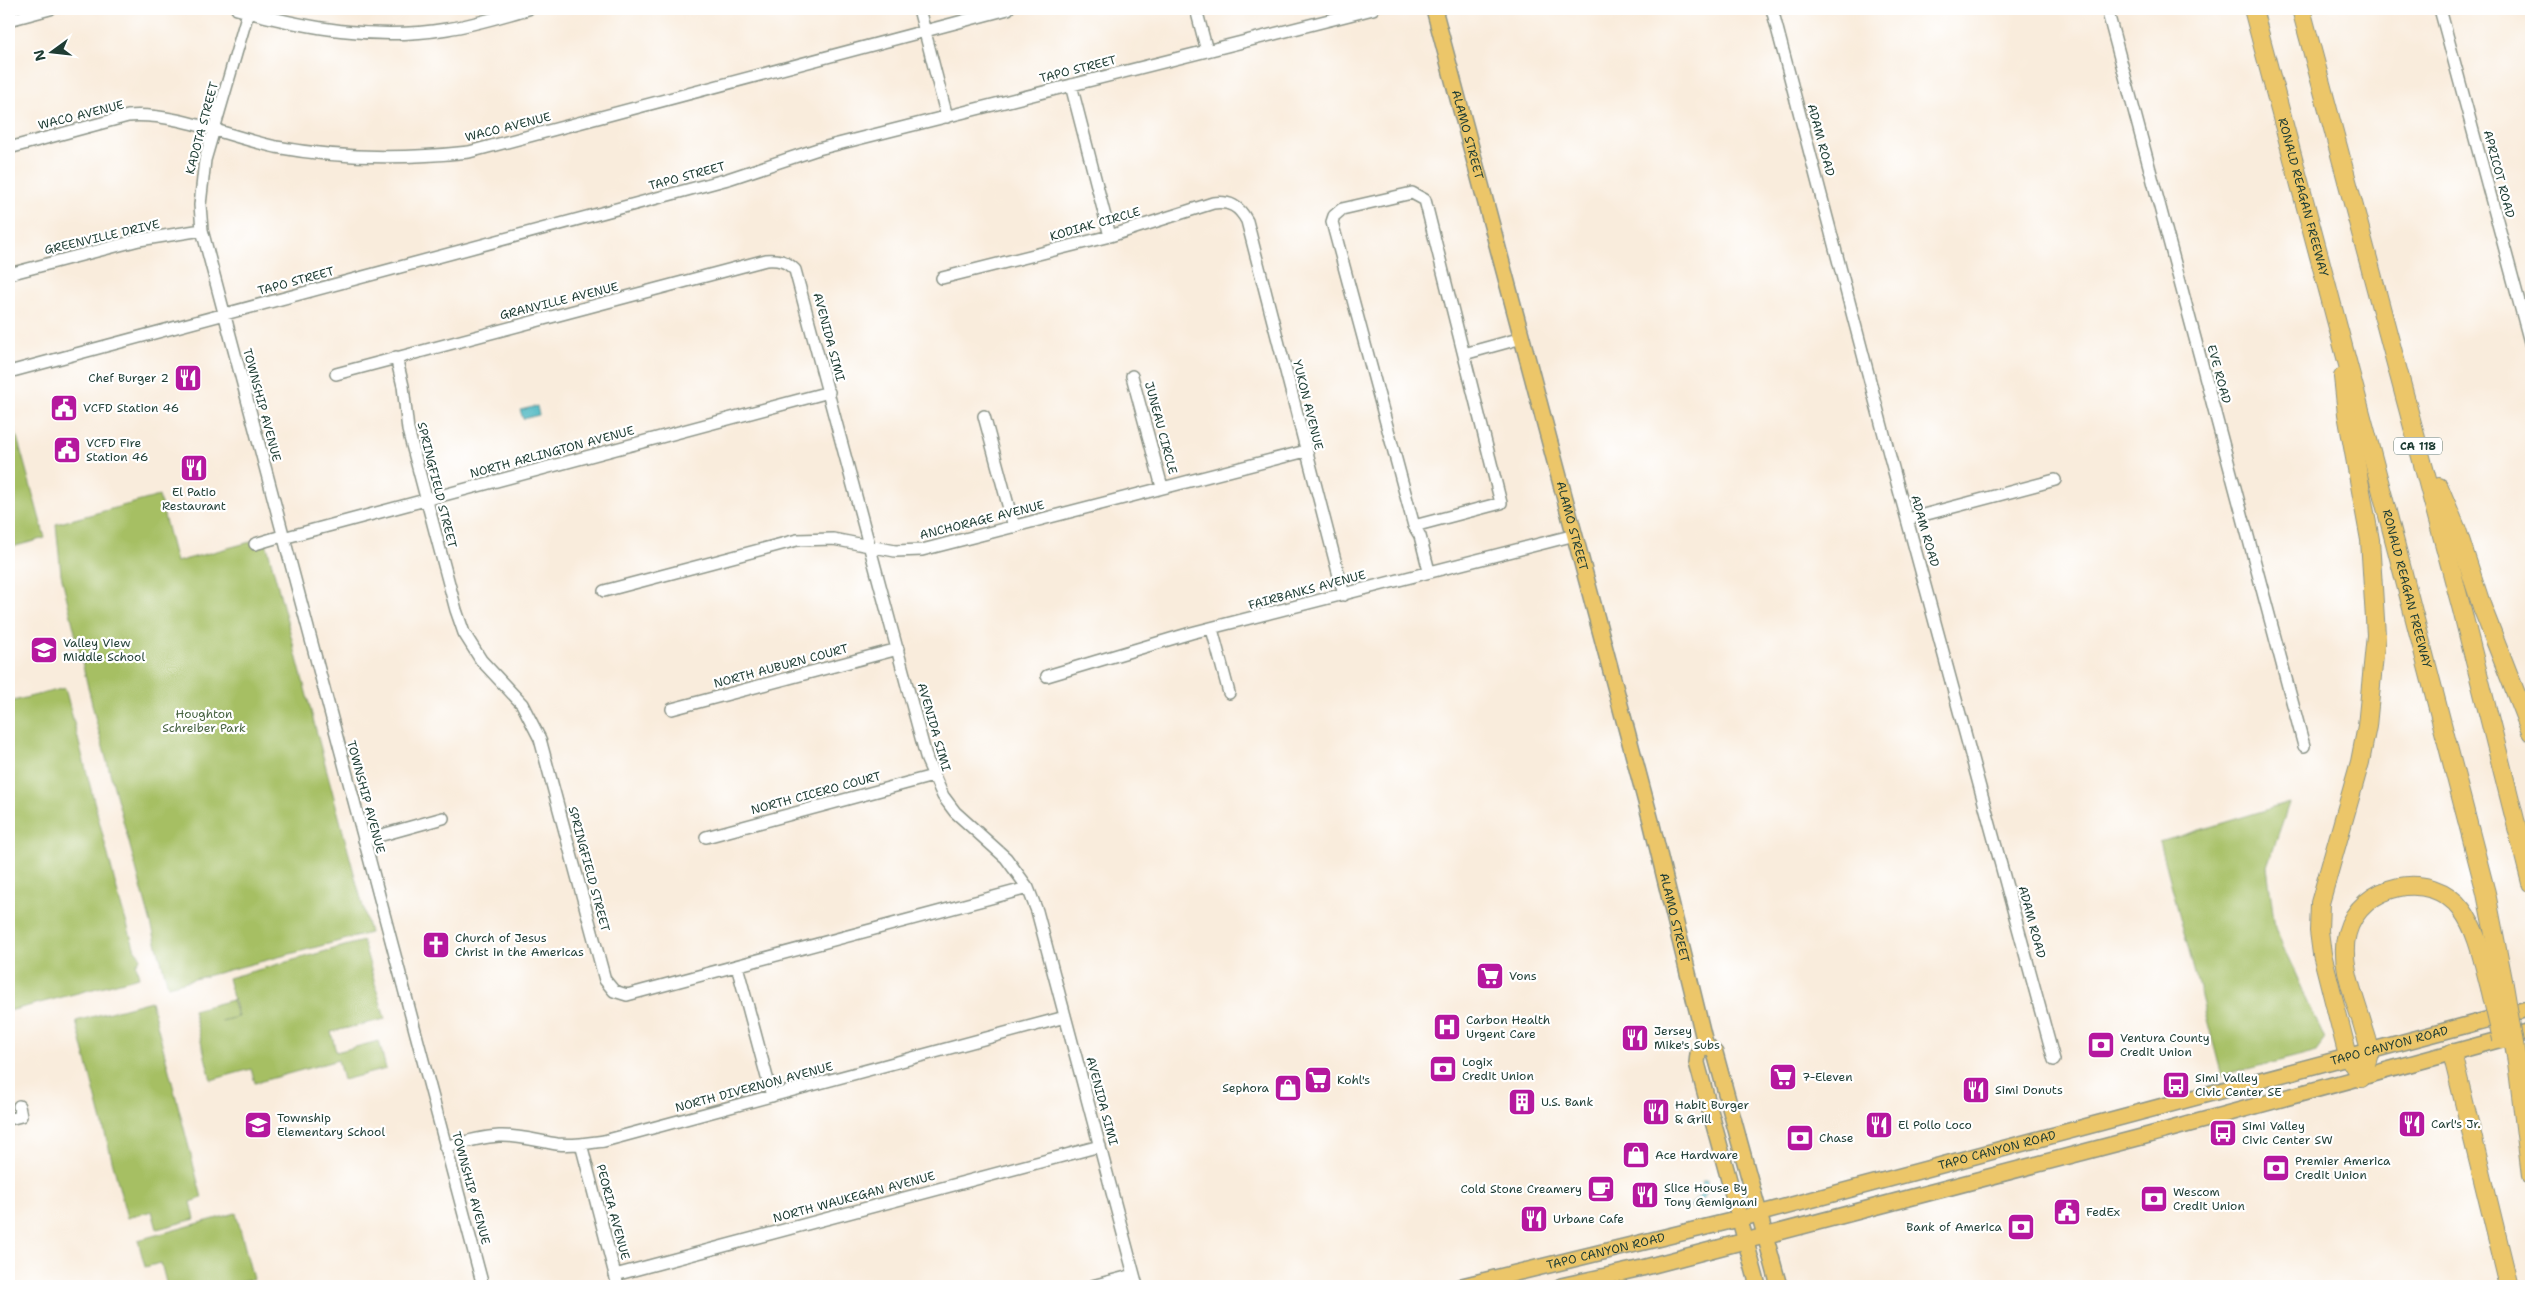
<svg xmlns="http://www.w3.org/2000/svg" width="2540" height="1295" font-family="'Shantell Sans',sans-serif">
	<rect width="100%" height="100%" fill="#fff"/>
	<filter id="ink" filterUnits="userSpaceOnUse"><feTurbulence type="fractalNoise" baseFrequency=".02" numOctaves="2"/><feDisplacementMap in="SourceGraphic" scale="10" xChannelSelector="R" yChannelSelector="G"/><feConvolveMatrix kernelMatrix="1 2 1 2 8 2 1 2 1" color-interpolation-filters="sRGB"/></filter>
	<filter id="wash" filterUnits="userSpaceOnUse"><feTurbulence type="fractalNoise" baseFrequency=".0096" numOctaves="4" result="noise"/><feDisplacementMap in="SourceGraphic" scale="20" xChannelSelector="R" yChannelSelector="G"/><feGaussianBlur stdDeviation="1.12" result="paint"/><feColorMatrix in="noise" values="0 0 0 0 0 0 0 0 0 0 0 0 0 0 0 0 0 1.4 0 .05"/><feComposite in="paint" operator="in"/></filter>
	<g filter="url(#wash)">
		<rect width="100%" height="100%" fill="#f9ecdc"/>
		<path fill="#a6bf64" stroke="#627e4c" d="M9,408l36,130 -36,10z
			M159,496l17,66 89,-24 105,395 -202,53 -71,-261 -36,-151 -5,-50z
			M65,688l55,214 15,48 6,7 -5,7 3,13 -130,34v-309z
			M2289,803l-22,64 8,61 50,112 -8,11 -95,25 -62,-234z
			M363,941l22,78 -54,13 5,20 43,-11 7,28 -43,11 -5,-20 -83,23 -4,-14 -40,11 -18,-70 39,-10 5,17 -16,4 17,-4 -10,-39z
			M151,1001l51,197 -11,4 4,17 -38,10 -5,-18 -25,7 -51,-197z
			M236,1213l17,66 -27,7h-59l-6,-23 -16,4 -7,-27z"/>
		<path fill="#42b2bd" stroke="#307878" d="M537,406l2,9 -16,4 -3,-9z
			M1703,1180h4c2,13 -5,21 -15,29l-2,-4 11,-11z"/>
	</g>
	<g filter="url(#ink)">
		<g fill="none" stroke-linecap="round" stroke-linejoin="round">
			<g stroke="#8c9488" stroke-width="14">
				<path id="minor" d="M237,9c69,19 138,32 210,20 27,-4 55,-13 81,-20
					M249,9l-44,151 -5,45 2,25 281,1056
					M919,9l28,108
					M1196,9l11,42
					M1772,9l118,448 164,603
					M2107,9l197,737
					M2440,9l91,337
					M9,20l41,-11
					M1071,85l39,151
					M9,148l119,-32c47,-4 101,21 148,31 64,12 129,12 193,5l539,-143
					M9,274l130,-34 63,-10
					M942,278l168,-42 103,-33c17,-2 26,3 34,18l97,374
					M1464,354l58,-16
					M396,357l7,29 5,44 48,180 8,23 17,27 41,44 18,35 65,241 9,11 13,4 401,-107
					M9,372l719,-193 90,-30 555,-140
					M336,374c143,-39 287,-75 430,-114 13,-1 20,1 29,10l132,490 16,36 12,16 51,46 22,30 9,23 100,375
					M1132,376l30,111
					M984,416l30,111
					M1908,519l147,-39
					M1414,526l87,-23 -76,-303 -13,-7 -70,16 -8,7 -2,6 82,304 6,10 9,35
					M283,538l546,-146
					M255,544l27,-8
					M604,591l193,-51 36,-1 62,12 27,-1 384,-99
					M1212,629l17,64
					M1047,676l144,-43 384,-98
					M672,709l226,-60
					M706,837l227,-61
					M364,840l79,-22
					M737,966l35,130
					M9,1119l12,-3 -2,-10
					M581,1144l37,142
					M445,1147c18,-5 36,-10 54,-11 20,-1 39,5 58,8 16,2 32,-1 47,-3l461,-124
					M615,1275l485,-129
					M1092,1286l42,-11"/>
			</g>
			<g stroke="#8c9488" stroke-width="18">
				<g id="major">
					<path id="s1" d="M1434,9l217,812 54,222 10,10 64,233"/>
					<path d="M1705,1043l-7,11 -1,9 61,223"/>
					<path id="s2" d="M1462,1286l277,-67 792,-211"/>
					<path d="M1561,1286l81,-18 507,-133 382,-104"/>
				</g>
			</g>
			<g stroke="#8c9488" stroke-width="20">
				<g id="highway">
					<path id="s3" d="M2253,9l126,472 107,412 18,92"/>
					<path d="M2301,9l161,601 69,273"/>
					<path d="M2343,377l4,37 23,126 6,95 -9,91 -7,36 -40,141 -1,28 3,23 26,102 13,22"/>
					<path d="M2439,487l18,43 25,77 49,125"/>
					<path d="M2452,1053l57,233"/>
					<path d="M2517,1062l14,114"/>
					<path d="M2361,1078c3,-8 7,-18 8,-26 1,-8 -4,-18 -6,-26 -8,-28 -24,-63 -16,-93 13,-49 84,-65 115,-23 16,22 21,52 28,78"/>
				</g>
			</g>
			<use href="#minor" stroke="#fff" stroke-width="11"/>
			<use href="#major" stroke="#ecc669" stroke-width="15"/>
			<use href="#highway" stroke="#ecc669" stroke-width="18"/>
			<g stroke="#8c9488" stroke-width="20" stroke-linecap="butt">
				<path id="highway-bridge" d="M2504,985l13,77
					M2490,988l12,51"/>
			</g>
			<use href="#highway-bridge" stroke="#ecc669" stroke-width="18"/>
		</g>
	</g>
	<defs>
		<g id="restaurant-square" transform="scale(1.4375)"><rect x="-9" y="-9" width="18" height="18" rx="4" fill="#b5179e" stroke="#fff"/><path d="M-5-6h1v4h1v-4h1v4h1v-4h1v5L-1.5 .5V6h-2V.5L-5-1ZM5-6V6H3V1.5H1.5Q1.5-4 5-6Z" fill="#fff"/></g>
		<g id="civic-square" transform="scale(1.4375)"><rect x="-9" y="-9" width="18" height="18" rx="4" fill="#b5179e" stroke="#fff"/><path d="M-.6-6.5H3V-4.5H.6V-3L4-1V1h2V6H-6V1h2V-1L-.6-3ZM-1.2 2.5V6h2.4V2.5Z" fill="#fff"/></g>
		<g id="school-square" transform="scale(1.4375)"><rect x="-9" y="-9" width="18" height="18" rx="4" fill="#b5179e" stroke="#fff"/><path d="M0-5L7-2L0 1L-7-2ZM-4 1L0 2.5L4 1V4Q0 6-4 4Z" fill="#fff"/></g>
		<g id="church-square" transform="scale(1.4375)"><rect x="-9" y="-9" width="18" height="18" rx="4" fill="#b5179e" stroke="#fff"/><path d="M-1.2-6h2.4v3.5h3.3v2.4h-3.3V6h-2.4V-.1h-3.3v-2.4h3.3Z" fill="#fff"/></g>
		<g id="supermarket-square" transform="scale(1.4375)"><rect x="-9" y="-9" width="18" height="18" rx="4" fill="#b5179e" stroke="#fff"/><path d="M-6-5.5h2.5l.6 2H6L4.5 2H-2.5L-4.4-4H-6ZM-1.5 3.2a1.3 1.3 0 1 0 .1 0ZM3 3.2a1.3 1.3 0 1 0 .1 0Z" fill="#fff"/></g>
		<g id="hospital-square" transform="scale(1.4375)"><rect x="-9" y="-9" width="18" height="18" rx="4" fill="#b5179e" stroke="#fff"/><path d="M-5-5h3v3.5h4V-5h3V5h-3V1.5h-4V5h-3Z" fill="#fff"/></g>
		<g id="bank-square" transform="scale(1.4375)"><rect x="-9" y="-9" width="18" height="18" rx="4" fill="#b5179e" stroke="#fff"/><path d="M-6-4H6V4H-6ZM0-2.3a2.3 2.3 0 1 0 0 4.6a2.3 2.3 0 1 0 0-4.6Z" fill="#fff"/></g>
		<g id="bus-square" transform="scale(1.4375)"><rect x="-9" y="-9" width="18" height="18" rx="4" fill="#b5179e" stroke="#fff"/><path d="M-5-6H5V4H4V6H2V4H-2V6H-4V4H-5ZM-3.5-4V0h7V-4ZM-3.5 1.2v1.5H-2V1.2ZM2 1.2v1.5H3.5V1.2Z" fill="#fff"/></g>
		<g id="shop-square" transform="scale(1.4375)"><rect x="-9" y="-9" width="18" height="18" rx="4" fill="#b5179e" stroke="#fff"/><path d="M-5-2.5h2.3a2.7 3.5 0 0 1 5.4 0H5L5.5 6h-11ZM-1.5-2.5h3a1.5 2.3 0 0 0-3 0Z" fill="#fff"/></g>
		<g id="building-square" transform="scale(1.4375)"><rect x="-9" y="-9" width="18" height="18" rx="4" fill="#b5179e" stroke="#fff"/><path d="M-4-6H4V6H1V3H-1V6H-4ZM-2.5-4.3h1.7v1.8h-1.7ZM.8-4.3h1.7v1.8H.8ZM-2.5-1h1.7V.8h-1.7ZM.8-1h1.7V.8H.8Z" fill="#fff"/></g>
		<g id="cafe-square" transform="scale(1.4375)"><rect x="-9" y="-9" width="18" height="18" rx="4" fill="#b5179e" stroke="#fff"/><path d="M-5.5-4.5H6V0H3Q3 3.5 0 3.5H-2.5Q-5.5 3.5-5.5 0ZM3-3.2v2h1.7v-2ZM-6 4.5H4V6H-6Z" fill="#fff"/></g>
	</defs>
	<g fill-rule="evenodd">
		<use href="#restaurant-square" x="188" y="378"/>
		<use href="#civic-square" x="64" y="408"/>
		<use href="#civic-square" x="67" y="450"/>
		<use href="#restaurant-square" x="194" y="468"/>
		<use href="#school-square" x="44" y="650"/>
		<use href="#church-square" x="436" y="945"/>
		<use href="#supermarket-square" x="1490" y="976"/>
		<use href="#hospital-square" x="1447" y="1027"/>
		<use href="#restaurant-square" x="1635" y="1038"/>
		<use href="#bank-square" x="2101" y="1045"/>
		<use href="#bank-square" x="1443" y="1069"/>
		<use href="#supermarket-square" x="1783" y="1077"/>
		<use href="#supermarket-square" x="1318" y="1080"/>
		<use href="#bus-square" x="2176" y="1085"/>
		<use href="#shop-square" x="1288" y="1088"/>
		<use href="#restaurant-square" x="1976" y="1090"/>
		<use href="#building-square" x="1522" y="1102"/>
		<use href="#restaurant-square" x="1656" y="1112"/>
		<use href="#restaurant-square" x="2412" y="1124"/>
		<use href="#school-square" x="258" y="1125"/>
		<use href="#restaurant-square" x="1879" y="1125"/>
		<use href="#bus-square" x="2223" y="1133"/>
		<use href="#bank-square" x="1800" y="1138"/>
		<use href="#shop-square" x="1636" y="1155"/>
		<use href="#bank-square" x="2276" y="1168"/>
		<use href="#cafe-square" x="1601" y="1189"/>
		<use href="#restaurant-square" x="1645" y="1195"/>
		<use href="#bank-square" x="2154" y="1199"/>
		<use href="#civic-square" x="2067" y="1212"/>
		<use href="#restaurant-square" x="1534" y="1219"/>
		<use href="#bank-square" x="2021" y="1227"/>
	</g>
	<g text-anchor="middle" stroke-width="4.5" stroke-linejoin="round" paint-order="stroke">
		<rect fill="#fff" stroke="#627771" stroke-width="1" x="2394" y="437.5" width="48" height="17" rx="4"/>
		<g font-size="11" font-weight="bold" fill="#1f3d34">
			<text x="2418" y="450">CA 118</text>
		</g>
		<g font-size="12" fill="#1f3d34" stroke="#fff">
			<text transform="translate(1078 69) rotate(-14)" y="4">TAPO STREET</text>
			<text transform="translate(81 115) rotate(-14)" y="4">WACO AVENUE</text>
			<text transform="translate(508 127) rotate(-14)" y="4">WACO AVENUE</text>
			<text transform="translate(202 128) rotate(-75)" y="4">KADOTA STREET</text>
			<text dy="4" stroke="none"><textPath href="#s1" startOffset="130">ALAMO STREET</textPath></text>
			<text transform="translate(1821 140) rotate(75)" y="4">ADAM ROAD</text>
			<text transform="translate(2499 174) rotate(75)" y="4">APRICOT ROAD</text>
			<text transform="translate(687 176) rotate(-15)" y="4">TAPO STREET</text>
			<text dy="4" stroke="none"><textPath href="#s3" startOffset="195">RONALD REAGAN FREEWAY</textPath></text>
			<text transform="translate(1095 224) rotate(-16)" y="4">KODIAK CIRCLE</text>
			<text transform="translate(102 237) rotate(-13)" y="4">GREENVILLE DRIVE</text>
			<text transform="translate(296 281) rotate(-15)" y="4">TAPO STREET</text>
			<text transform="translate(559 301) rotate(-14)" y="4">GRANVILLE AVENUE</text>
			<text transform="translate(829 337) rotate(75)" y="4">AVENIDA SIMI</text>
			<text transform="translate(2219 374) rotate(75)" y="4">EVE ROAD</text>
			<text transform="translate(262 405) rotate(75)" y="4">TOWNSHIP AVENUE</text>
			<text transform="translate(1308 405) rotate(76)" y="4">YUKON AVENUE</text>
			<text transform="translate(1161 428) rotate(75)" y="4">JUNEAU CIRCLE</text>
			<text transform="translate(552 452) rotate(-15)" y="4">NORTH ARLINGTON AVENUE</text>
			<text transform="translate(437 485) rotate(76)" y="4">SPRINGFIELD STREET</text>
			<text transform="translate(982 520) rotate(-14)" y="4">ANCHORAGE AVENUE</text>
			<text dy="4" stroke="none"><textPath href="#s1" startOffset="535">ALAMO STREET</textPath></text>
			<text transform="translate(1925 531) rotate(74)" y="4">ADAM ROAD</text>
			<text dy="4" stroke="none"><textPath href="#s3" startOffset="600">RONALD REAGAN FREEWAY</textPath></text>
			<text transform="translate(1307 590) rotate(-15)" y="4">FAIRBANKS AVENUE</text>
			<text transform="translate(781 666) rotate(-15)" y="4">NORTH AUBURN COURT</text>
			<text transform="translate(934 727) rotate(74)" y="4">AVENIDA SIMI</text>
			<text transform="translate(816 793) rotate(-15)" y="4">NORTH CICERO COURT</text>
			<text transform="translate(366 797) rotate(75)" y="4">TOWNSHIP AVENUE</text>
			<text transform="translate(589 869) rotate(75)" y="4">SPRINGFIELD STREET</text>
			<text dy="4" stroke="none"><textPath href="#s1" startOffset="940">ALAMO STREET</textPath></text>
			<text transform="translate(2032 922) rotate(75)" y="4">ADAM ROAD</text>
			<text dy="4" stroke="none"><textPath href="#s2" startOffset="958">TAPO CANYON ROAD</textPath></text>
			<text transform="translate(754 1087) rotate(-15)" y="4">NORTH DIVERNON AVENUE</text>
			<text transform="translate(1102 1101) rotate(75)" y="4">AVENIDA SIMI</text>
			<text dy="4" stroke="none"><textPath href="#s2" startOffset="552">TAPO CANYON ROAD</textPath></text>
			<text transform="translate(471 1188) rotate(75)" y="4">TOWNSHIP AVENUE</text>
			<text transform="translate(854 1197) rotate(-15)" y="4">NORTH WAUKEGAN AVENUE</text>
			<text transform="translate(613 1212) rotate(75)" y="4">PEORIA AVENUE</text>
			<text dy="4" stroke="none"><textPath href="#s2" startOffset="148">TAPO CANYON ROAD</textPath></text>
		</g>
		<g font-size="12" fill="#1f3d34" stroke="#fff" text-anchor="start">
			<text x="169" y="382" text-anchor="end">Chef Burger 2</text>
			<text x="83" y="412">VCFD Station 46</text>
			<text x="86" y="447">VCFD Fire<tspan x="86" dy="14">Station 46</tspan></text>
			<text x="194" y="496" text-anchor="middle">El Patio<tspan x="194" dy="14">Restaurant</tspan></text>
			<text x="63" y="647">Valley View<tspan x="63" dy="14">Middle School</tspan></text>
			<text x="455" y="942">Church of Jesus<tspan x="455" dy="14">Christ in the Americas</tspan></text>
			<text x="1509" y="980">Vons</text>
			<text x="1466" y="1024">Carbon Health<tspan x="1466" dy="14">Urgent Care</tspan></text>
			<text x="1654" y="1035">Jersey<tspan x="1654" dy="14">Mike's Subs</tspan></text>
			<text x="2120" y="1042">Ventura County<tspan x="2120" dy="14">Credit Union</tspan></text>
			<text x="1462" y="1066">Logix<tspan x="1462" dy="14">Credit Union</tspan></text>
			<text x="1802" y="1081">7-Eleven</text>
			<text x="2195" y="1082">Simi Valley<tspan x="2195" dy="14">Civic Center SE</tspan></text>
			<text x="1337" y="1084">Kohl's</text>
			<text x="1269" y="1092" text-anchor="end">Sephora</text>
			<text x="1995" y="1094">Simi Donuts</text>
			<text x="1541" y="1106">U.S. Bank</text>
			<text x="1675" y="1109">Habit Burger<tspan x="1675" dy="14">&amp; Grill</tspan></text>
			<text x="277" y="1122">Township<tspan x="277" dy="14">Elementary School</tspan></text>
			<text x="2431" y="1128">Carl's Jr.</text>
			<text x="1898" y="1129">El Pollo Loco</text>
			<text x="2242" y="1130">Simi Valley<tspan x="2242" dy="14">Civic Center SW</tspan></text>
			<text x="1819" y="1142">Chase</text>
			<text x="1655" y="1159">Ace Hardware</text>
			<text x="2295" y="1165">Premier America<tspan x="2295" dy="14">Credit Union</tspan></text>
			<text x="1664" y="1192">Slice House By<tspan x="1664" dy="14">Tony Gemignani</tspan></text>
			<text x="1582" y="1193" text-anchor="end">Cold Stone Creamery</text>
			<text x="2173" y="1196">Wescom<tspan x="2173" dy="14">Credit Union</tspan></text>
			<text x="2086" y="1216">FedEx</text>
			<text x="1553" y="1223">Urbane Cafe</text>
			<text x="2002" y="1231" text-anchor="end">Bank of America</text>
		</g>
		<g font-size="12" fill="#486442" stroke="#fff">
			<text x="204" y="718">Houghton<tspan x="204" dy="14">Schreiber Park</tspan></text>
		</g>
	</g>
	<rect width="2540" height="1295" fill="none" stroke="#fff" stroke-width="30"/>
	<g transform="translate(52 52) rotate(255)" stroke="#ffffff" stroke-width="4" paint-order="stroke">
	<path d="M0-4L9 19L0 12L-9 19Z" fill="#1f3d34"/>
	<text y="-8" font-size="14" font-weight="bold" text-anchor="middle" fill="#1f3d34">N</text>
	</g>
</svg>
